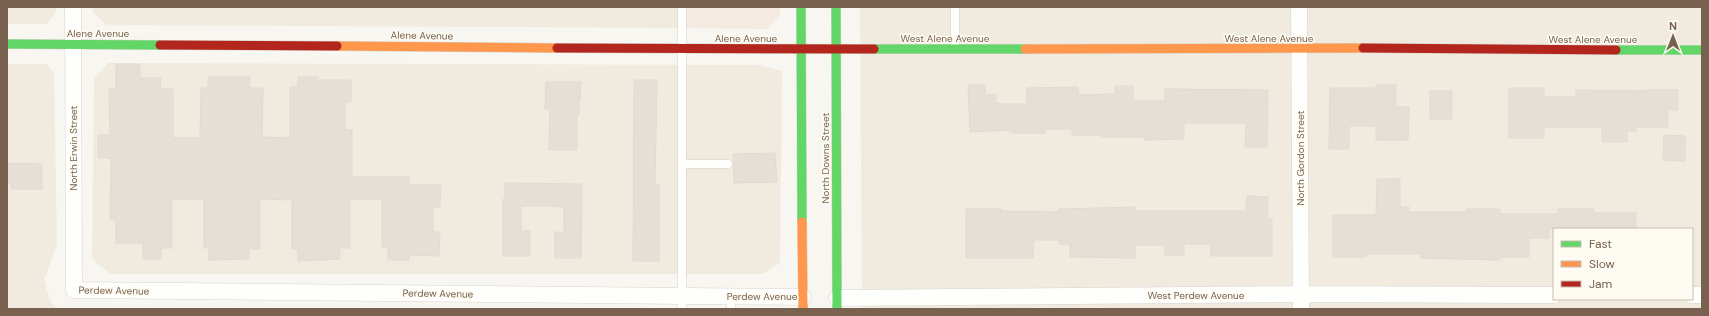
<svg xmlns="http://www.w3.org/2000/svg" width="1709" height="316" font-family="'DM Sans',sans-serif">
	<rect width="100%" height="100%" fill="#f8f6f0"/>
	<path fill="#f1eade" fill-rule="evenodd" d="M7,7h49v5l-9,12h-40z
		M93,7h584v21l-571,-3 -13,-13z
		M860,7h842v302h-840zM1554,229h138v70h-138z
		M108,63l651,2 23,6 -2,191 -17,12h-652l-19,-15 2,-180z
		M7,64h40l7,9 3,172 -13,34 6,22 8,8h-51z"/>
	<path fill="#f5eae1" d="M677,7h103v8l-12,14 -91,-1z"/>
	<path fill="#e5dfd7" stroke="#e1dad2" d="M116,64h24v14h21l-1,11h13v49h27l1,-50h7v-11h42v11h13l-1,49 28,1v-51h8v-10h20v3h33v22h-6v28h7v47h57v8h32l-1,22h-7v25h7l-1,24 -30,-1v5h-21v-12h-6v-49h-32v49h-10v11l-42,2v-12h-6v-49l-32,-1v50h-11v10l-40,1v-12h-5v-49h-32v49h-11v11h-18v-16h-27v-23h-6l1,-62h-13v-23h12l-1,-46h7z
		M634,80h23l-2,104h4v77h-26z
		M546,82h35l-1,19h-1v14l-2,1v34h-28l1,-41h-5z
		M968,85h17v10l11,-1v9l4,1h27v-16l51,-1 1,8 36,-1v-8h18v15h32v-12l103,1 -1,57h-22l1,-24h-62v16l-40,1v-3h-42v-2h-30v-6h-27v4h-33v-3l-42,2z
		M1376,85h20v22h13l-1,33h-32v-14h-27v23h-20l1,-61h46z
		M1509,88h35v9h32v-7l67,1v-1h35v20h-10v17h-32v4h-9v11h-25v-15h-58v11h-35z
		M1430,91h22v28h-22z
		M1664,135l21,1v25l-22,-1z
		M775,153l2,29 -43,1 -1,-29z
		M7,163l35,1v25h-31v-6h-4z
		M1377,179h23v28h9v5h57v-3h34v5h58v-5h36v4h42v16h-87v9h-20v19h-29v3l-79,-2v-4h-55v3h-33v-42h43z
		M505,183l77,1 -1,74h-26v-26h9v-25l-11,-1h-32v25h9v25h-27v-57h2z
		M1247,196l21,1 -1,22h5v37h-61v-12h-27v11h-19v-10h-30v13l-65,-1v-13h-11v-4h-25l-1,18h-67v-49h35v2l58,1v-3l76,-2v4h111z"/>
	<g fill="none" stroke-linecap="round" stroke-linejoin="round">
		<g stroke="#d8d3ce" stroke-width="9">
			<path id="lane" d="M955,7v41
				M682,164h46
				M731,296v13
				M682,309v-302"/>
		</g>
		<g stroke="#d8d3ce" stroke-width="17">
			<path id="street" d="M73,7l1,283 729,7
				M1299,7l2,302
				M1692,295h10
				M837,298l464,-4 253,1"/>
		</g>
		<g stroke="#d7d2ca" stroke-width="10">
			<path id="fast" d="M801,7l1,215
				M836,7l1,302
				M7,44l153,1
				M874,49h151
				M1616,50h86"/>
		</g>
		<g stroke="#d7d2ca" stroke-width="10">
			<path id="slow" d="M337,46l220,2
				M1025,49l338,-1
				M802,222l1,87"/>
		</g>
		<g stroke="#d7d2ca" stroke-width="10">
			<path id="jam" d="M160,45l177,1
				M557,48l317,1
				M1363,48l253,2"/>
		</g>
		<use href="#lane" stroke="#fefefd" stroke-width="8"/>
		<use href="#street" stroke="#fefefd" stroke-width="16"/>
		<use href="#fast" stroke="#63d668" stroke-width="9"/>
		<use href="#slow" stroke="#ff974d" stroke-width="9"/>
		<use href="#jam" stroke="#b3261e" stroke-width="9"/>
	</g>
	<g text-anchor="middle" stroke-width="3" stroke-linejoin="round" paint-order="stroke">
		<g font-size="10" fill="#78624f" stroke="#fefbf3">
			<text x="98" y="37">Alene Avenue</text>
			<text transform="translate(422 35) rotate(1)" y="4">Alene Avenue</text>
			<text x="746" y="42">Alene Avenue</text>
			<text x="945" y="42">West Alene Avenue</text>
			<text x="1269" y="42">West Alene Avenue</text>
			<text x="1593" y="43">West Alene Avenue</text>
			<text transform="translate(73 148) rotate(-90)" y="4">North Erwin Street</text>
			<text transform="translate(825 158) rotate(-90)" y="4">North Downs Street</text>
			<text transform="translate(1300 158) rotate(-90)" y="4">North Gordon Street</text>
			<text transform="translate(114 290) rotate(1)" y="4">Perdew Avenue</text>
			<text transform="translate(438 293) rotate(1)" y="4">Perdew Avenue</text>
			<text x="1196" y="299">West Perdew Avenue</text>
			<text x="762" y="300">Perdew Avenue</text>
		</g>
	</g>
	<rect width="1709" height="316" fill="none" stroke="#78624f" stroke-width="16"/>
	<rect x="1553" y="228" width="140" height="72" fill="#fefbf3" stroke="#c8beb1"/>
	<rect x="1561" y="241" width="20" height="6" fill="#63d668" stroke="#c8beb1"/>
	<text x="1589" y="248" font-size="12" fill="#78624f">Fast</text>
	<rect x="1561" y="261" width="20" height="6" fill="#ff974d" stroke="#c8beb1"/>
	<text x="1589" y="268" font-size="12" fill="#78624f">Slow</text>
	<rect x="1561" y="281" width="20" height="6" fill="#b3261e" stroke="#c8beb1"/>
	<text x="1589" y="288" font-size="12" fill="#78624f">Jam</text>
	<g transform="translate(1673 36)" stroke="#fefbf3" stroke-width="3" paint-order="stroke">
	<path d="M0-3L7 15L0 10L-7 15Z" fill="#78624f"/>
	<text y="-6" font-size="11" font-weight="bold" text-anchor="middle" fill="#78624f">N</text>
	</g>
</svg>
